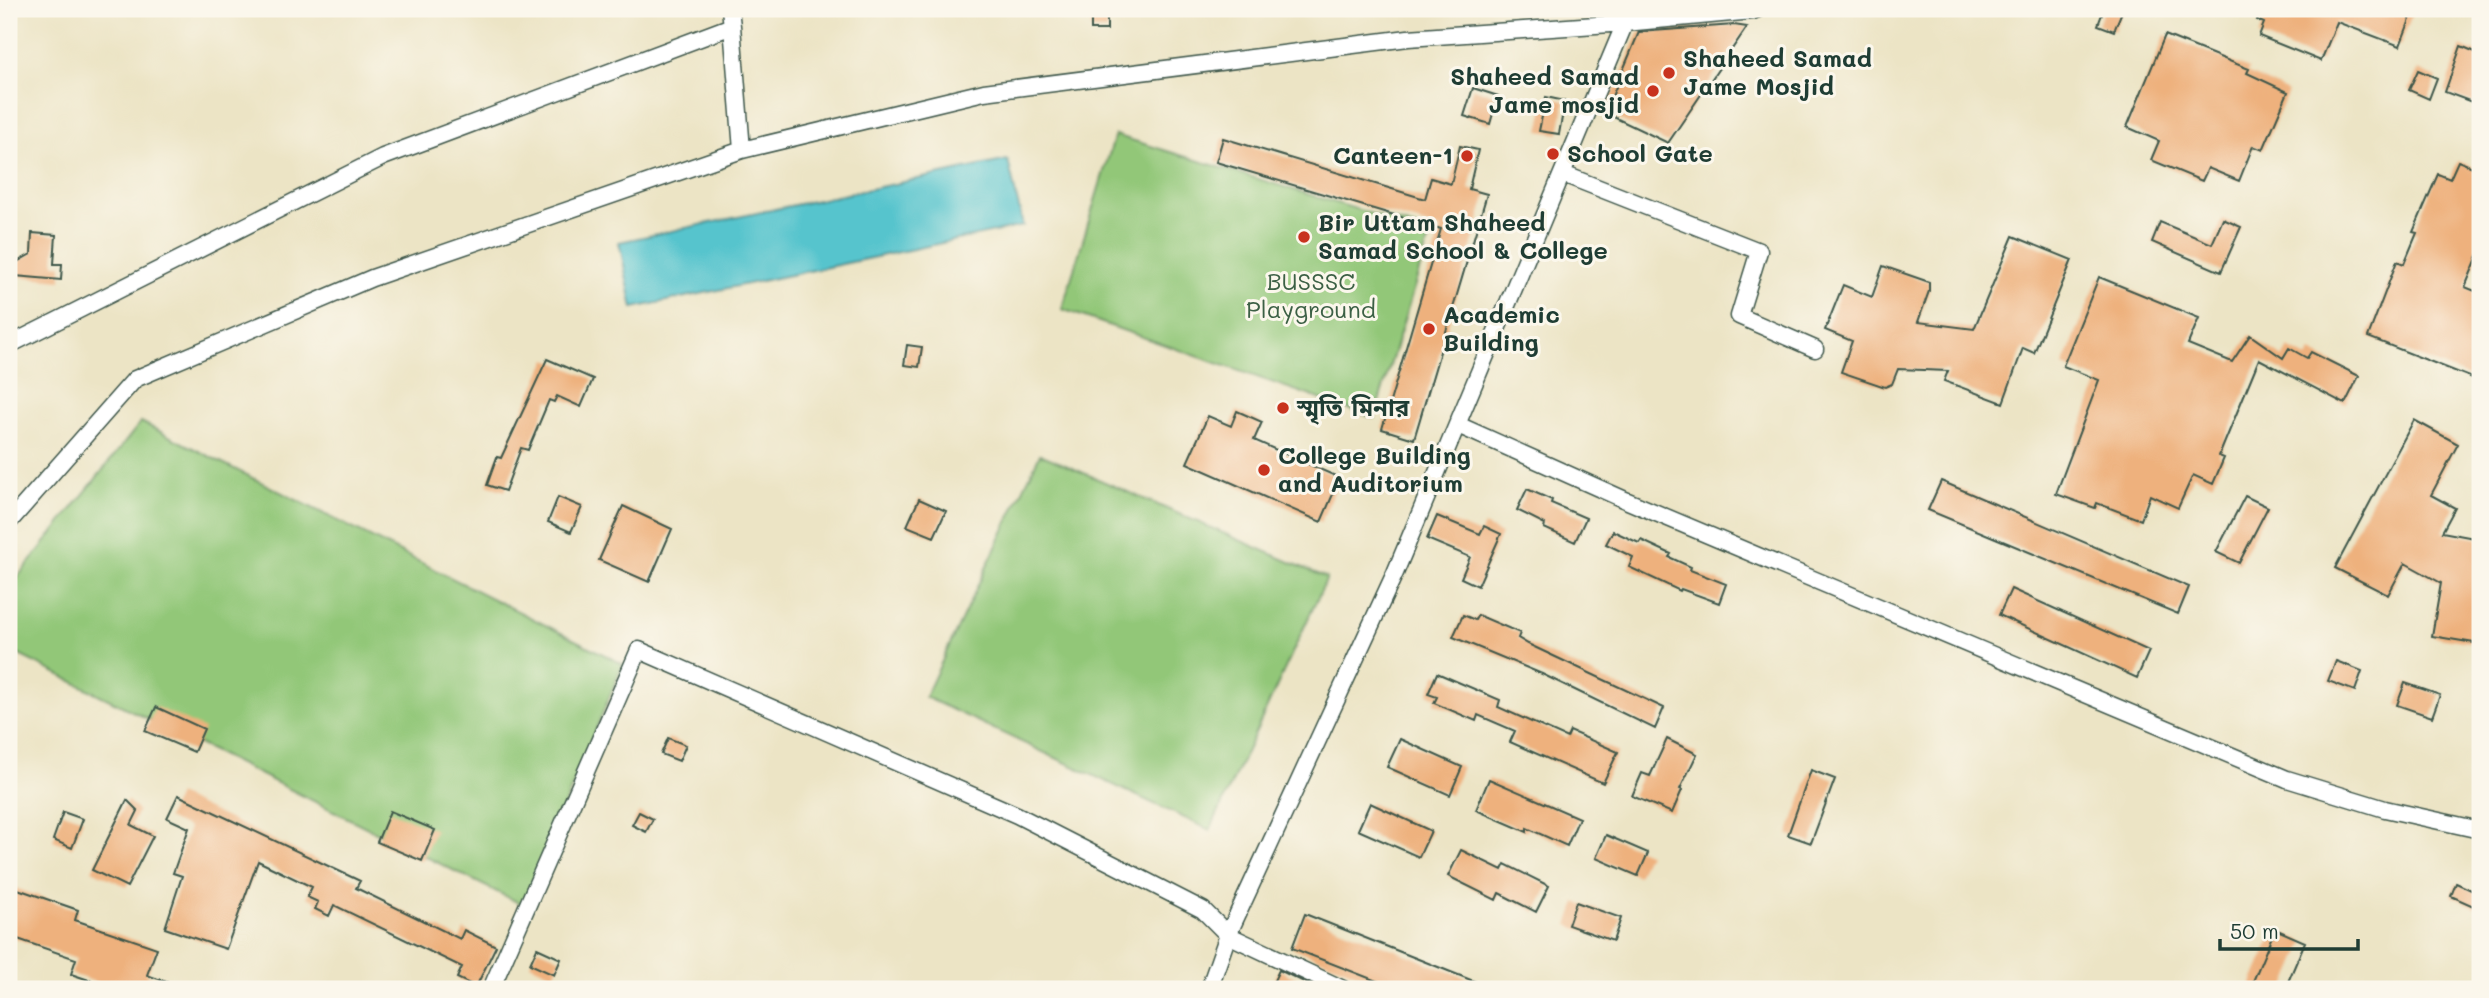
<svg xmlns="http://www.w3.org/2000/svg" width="2489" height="998" font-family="Mali,'Noto Sans Bengali',sans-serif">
	<rect width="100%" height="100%" fill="#fbf7ec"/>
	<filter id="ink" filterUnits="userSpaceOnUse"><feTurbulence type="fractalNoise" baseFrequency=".0143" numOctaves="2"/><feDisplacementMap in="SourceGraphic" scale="14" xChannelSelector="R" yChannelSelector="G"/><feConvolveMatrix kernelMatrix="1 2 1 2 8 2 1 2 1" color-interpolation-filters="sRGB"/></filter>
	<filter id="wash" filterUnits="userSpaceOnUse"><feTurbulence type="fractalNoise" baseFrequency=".00686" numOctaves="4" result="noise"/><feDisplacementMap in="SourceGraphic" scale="28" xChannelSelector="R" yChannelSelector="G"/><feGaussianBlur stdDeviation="1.57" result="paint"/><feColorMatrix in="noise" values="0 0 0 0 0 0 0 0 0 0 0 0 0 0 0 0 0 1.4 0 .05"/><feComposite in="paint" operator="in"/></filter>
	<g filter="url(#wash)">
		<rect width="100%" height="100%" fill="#ece4c5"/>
		<path fill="#92c778" stroke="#588256" stroke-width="2" d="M1115,135l316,97 -57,186 -312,-109z
			M141,422l482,242 -100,241 -514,-255v-62z
			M1040,454l287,124 -117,252 -285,-133z"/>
		<path fill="#56c4cd" stroke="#3a8080" stroke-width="2" d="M1008,160l15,66 -390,82 -14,-66z"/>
		<g id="blocks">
			<path fill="#eeb17d" d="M1091,9h16v21h-16z
				M2104,9h19l-9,22 -16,-6z
				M2261,9h153l-14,37 -63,-24 -16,39 -62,-25 5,-13 -7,-3z
				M1734,25l13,2 -79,116 -63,-30 34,-81z
				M2165,35l84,34 -2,4 41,19 -25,58 -10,-4 -14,35 -31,-13 -6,13 -51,-21 8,-19 -32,-14z
				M2461,46l19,8v51l-35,-13z
				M2418,70l19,8 -8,21 -20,-9z
				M1473,88l25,8 -8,28 -26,-8z
				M1546,97l19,4 -6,33 -20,-3z
				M1223,138l202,61 6,-21 20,6 9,-38 18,4 -9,39 18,5 -73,245 -32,-10 59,-200 -225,-67z
				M2458,161l22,9v81l-15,36 15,6v88l-112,-44 29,-76 7,3 13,-31 -4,-1 25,-58 12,5z
				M2223,219l18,8 -20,45 -69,-30 8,-20 52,22z
				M32,233l24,2 -2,29h8l-1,16 -46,-4 -5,-10 21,-12z
				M2013,236l59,24 -38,93 -11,-5 -20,55 -59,-22 4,-10 -50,-2 -6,15 -7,3 -44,-15 11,-31 -27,-11 18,-45 29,12 11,-31 46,16v9l-11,31 56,7z
				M2099,277l100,41 -11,26 44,18 18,-27 33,23 6,-10 18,10 4,-6 48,24 -14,28 -86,-45 -40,97 5,2 -11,26 -20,-9 -15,33 -28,-13 -9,25 -44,-17 -2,5 -39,-14 43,-114 -36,-14z
				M907,345l15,2 -3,20 -15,-2z
				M547,359l46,20 -12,28 -24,-11 -3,6 -5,-2 -21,50 -7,-2 -16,43 -18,-6 10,-28 4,1z
				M1237,411l25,11 -8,18 86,38 -19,44 -134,-59 21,-47 23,10z
				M2414,420l44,24 -27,51 24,13 -13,24 38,7v105l-48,-8 9,-53 -36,-20 -17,32 -53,-27z
				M1941,481l248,106 -11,27 -250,-104z
				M1527,489l25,11 -1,3 35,15 -11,24 -31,-14 1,-4 -28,-14z
				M2245,496l23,11 -29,56 -23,-11z
				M558,497l24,10 -11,25 -23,-10z
				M919,499l27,12 -12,26 -27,-11z
				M623,506l49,23 -23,53 -50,-22z
				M1437,516l43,18 4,-8 17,8 -23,52 -17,-8 9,-21 -43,-18z
				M1613,531l26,12 2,-3 30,14 -2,3 22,10 -1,3 36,14 -7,19 -38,-14 -1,2 -51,-24 4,-10 -27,-13z
				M2011,589l138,62 -12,27 -138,-63z
				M1463,615l12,5 3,-5 42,18 -2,5 10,6 136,64 -9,21 -113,-55 -89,-37z
				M2336,661l26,10 -7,20 -27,-10z
				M1437,673l63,27 -2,7 69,31 3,-7 48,21 -15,31 -93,-41 5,-11 -37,-16 -2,6 -42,-18 3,-6 -9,-3z
				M2405,683l35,12 -8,22 -35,-12z
				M156,707l48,22 -10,23 -49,-21z
				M668,738l18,7 -7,16 -18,-7z
				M1400,739l62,28 -12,28 -63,-28z
				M1667,739l30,15 -17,35 2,1 -10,23 -40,-17 10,-23 8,3z
				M1811,770l24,9 -24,64 -23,-8z
				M1489,779l90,39 -12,28 -40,-18v4l-51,-22z
				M178,795l182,86 -4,7 104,51 4,-9 32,16 -20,41 -19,-9 5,-11 -128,-62 -5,11 -14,-7 3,-7 -11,-5 5,-10 -54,-26 -32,88 -61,-21 17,-52 -9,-3 16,-45 -22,-10z
				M127,800l11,11 -7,14 22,11 -26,51 -35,-17z
				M1370,803l61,28 -12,26 -61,-27z
				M390,811l45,19 -13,31 -45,-19z
				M63,812l20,7 -11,29 -19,-8z
				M639,812l14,7 -7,13 -14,-7z
				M1606,835l42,18 -10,23 -42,-18z
				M1461,850l41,20 3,-6 44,22 -13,26 -37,-19 -3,7 -48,-24z
				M2456,883l24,11v15l-29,-13z
				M9,886l69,24 -3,10 82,28 -10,27 34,12 -1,2h-64l-45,-15 5,-15 -67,-23z
				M1576,902l45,16 -8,23 -45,-16z
				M1305,914l186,74v1h-94l-105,-41z
				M2275,929l30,13 -20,47h-27l-7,-3z
				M537,948l24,11 -7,16 -24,-11z
				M1279,970l40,19h-49z"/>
		</g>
	</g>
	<g filter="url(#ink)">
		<use href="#blocks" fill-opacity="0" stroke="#3e564a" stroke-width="2"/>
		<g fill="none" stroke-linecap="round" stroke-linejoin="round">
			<g stroke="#3e564a" stroke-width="19">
				<path id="minor" d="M732,26l10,124
					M1563,174l196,77 -20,65 76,33
					M9,345l374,-188 349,-131 -2,-17
					M1458,425l165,74 664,280 98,30 95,21
					M9,522l126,-143 237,-101 370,-128 242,-58 424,-54 217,-15 128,-12 5,-2
					M491,989l148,-339 378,165 186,95 25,25 115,54
					M1209,989l19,-54 167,-362 230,-550"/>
			</g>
			<use href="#minor" stroke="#fff" stroke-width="16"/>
		</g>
	</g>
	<g fill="#c8321e" stroke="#fbf7ec" stroke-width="2.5">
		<circle cx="1669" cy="73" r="7"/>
		<circle cx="1653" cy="91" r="7"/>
		<circle cx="1553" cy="154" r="7"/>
		<circle cx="1467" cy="156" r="7"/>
		<circle cx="1304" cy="237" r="7"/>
		<circle cx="1429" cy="329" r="7"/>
		<circle cx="1283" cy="408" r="7"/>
		<circle cx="1264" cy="470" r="7"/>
	</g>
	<g text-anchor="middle" stroke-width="6" stroke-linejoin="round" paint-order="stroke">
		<g font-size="24" font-weight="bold" fill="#1f3d34" stroke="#fbf7ec" text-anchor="start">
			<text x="1683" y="67">Shaheed Samad<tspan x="1683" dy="28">Jame Mosjid</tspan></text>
			<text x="1639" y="85" text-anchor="end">Shaheed Samad<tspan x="1639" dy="28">Jame mosjid</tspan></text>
			<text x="1567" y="162">School Gate</text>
			<text x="1453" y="164" text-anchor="end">Canteen-1</text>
			<text x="1318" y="231">Bir Uttam Shaheed<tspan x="1318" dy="28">Samad School &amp; College</tspan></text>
			<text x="1443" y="323">Academic<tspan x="1443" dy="28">Building</tspan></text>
			<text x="1297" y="416">স্মৃতি মিনার</text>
			<text x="1278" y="464">College Building<tspan x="1278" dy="28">and Auditorium</tspan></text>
		</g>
		<g font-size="24" fill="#3c6045" stroke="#fbf7ec">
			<text x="1311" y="290">BUSSSC<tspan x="1311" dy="28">Playground</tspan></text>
		</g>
	</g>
	<rect width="2489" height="998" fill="none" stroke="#fbf7ec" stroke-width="35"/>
	<path d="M2220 939v10h138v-10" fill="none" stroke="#1f3d34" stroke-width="3.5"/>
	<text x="2230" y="939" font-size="21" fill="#1f3d34" stroke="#fbf7ec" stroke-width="5" paint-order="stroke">50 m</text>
</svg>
